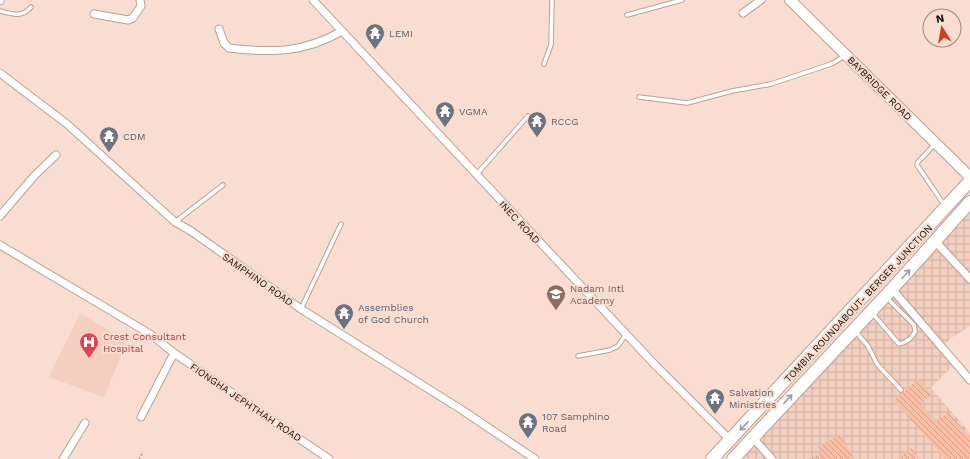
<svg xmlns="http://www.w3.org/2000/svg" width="970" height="459" font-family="'Work Sans',sans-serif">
	<defs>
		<pattern id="industrial-grid" width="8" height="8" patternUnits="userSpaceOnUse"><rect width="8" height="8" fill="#f3cfc0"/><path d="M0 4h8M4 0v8" fill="none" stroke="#d0b1a4"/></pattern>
		<pattern id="building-back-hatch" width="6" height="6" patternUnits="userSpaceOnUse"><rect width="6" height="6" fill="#fabea3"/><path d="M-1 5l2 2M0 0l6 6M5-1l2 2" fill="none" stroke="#d6a28b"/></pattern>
	</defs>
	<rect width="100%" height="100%" fill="#f9ddd0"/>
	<path fill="#f3cfc0" d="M80,313l47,28 -23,56 -55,-20z"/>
	<path fill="url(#industrial-grid)" d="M970,211v115l-20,13 -10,10 13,17 -22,22 39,45v26h-230z"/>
	<path fill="url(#building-back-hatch)" d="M918,379l14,16 -12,9 16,18 12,-10 22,25v22h-25l-51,-59z
		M841,434l13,25h-46l13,-6 -3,-7z
		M911,448l9,11h-22z"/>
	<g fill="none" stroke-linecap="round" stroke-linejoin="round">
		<g stroke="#bca195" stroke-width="5.5">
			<path id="lane" d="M0,11c12,3 22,7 31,-4
				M627,15l55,-15
				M544,64l7,-19 1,-45
				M639,97l48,6 45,-12 39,-7 60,-20 14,-8
				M935,144l-17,18 -1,3 28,41
				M476,175l52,-59
				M175,222l48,-37
				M301,309l40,-85
				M873,314l26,30c8,-2 12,-5 16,-12l-1,-7 -27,-27
				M856,332l12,14 9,18 24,26
				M578,356l32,-6 8,-4 8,-12"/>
		</g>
		<g stroke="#bca195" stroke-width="9">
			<path id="street" d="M313,0l343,366 74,74
				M0,1v-1
				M743,13l18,-13
				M94,14l34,6 5,-2 8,-12 -1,-6
				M219,29l5,14 5,5c42,5 75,5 113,-17
				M0,73l67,51 108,98 16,9 110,78 161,101 73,49
				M0,216l35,-41 21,-20
				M935,241l35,38
				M0,245l150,89 24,19 155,106
				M892,289l78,91
				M141,417l33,-64
				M753,438l19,21
				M63,459l22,-36"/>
		</g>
		<g stroke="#bca195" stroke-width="12">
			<path id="secondary" d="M790,0l180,177"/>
		</g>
		<g stroke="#bca195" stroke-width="14">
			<path id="primary" d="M712,459l258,-278
				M733,459l159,-170 78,-87"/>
		</g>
		<path stroke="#aa958a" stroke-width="1.5" stroke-dasharray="2 2" stroke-linecap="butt" d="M139,459l4,-7"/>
		<use href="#lane" stroke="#fff" stroke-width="3.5"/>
		<use href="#street" stroke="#fff" stroke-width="7"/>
		<use href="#secondary" stroke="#fff" stroke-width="10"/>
		<use href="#primary" stroke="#fff" stroke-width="12"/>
	</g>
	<defs><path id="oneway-shaft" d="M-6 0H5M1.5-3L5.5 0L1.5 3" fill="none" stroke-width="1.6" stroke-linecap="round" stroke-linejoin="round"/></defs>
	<g stroke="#a29e9c">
		<use href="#oneway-shaft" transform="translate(906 274) rotate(-48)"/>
		<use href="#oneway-shaft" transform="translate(788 399) rotate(-47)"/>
		<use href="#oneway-shaft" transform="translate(744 426) rotate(133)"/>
	</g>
	<defs>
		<g id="temple-pin" transform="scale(1)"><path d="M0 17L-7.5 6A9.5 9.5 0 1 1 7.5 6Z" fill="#6b7280" stroke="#f9ddd0"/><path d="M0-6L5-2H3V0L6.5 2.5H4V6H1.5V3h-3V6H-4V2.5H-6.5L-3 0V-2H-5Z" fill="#fff"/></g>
		<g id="school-pin" transform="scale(1)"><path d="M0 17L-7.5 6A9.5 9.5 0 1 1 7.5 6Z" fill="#8d6e63" stroke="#f9ddd0"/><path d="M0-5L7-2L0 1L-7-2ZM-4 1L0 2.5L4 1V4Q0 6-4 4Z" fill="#fff"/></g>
		<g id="hospital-pin" transform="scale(1)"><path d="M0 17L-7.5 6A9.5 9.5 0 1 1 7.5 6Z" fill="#e0444e" stroke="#f9ddd0"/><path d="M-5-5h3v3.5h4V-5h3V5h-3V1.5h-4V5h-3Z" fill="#fff"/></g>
	</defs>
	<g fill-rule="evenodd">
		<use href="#temple-pin" x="375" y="33"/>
		<use href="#temple-pin" x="445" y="111"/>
		<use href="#temple-pin" x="537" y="121"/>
		<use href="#temple-pin" x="109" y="136"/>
		<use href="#school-pin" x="556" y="294"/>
		<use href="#temple-pin" x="344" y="313"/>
		<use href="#hospital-pin" x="89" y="342"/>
		<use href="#temple-pin" x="715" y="398"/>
		<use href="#temple-pin" x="528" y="422"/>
	</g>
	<g text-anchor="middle" stroke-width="4" stroke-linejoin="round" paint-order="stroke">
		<g font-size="10" fill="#5b616d" stroke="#f9ddd0" text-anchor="start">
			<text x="389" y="37">LEMI</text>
			<text x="459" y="115">VGMA</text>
			<text x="551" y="125">RCCG</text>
			<text x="123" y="140">CDM</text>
			<text x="358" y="311">Assemblies<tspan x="358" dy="12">of God Church</tspan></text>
			<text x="729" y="396">Salvation<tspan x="729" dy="12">Ministries</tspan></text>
			<text x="542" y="420">107 Samphino<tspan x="542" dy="12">Road</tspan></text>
		</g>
		<g font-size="10" fill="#160d08" stroke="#f9ddd0">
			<text transform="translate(880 88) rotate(45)" y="4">BAYBRIDGE ROAD</text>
			<text transform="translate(520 222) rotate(47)" y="4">INEC ROAD</text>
			<text transform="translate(258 279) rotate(35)" y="4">SAMPHINO ROAD</text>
			<text transform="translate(858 303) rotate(-47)" y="4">TOMBIA ROUNDABOUT- BERGER JUNCTION</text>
			<text transform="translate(246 402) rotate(34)" y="4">FIONGHA JEPHTHAH ROAD</text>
		</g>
		<g font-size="10" fill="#785e54" stroke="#f9ddd0" text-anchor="start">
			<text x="570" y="292">Nadam Intl<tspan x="570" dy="12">Academy</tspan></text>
		</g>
		<g font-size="10" fill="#be3a42" stroke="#f9ddd0" text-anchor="start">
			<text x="103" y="340">Crest Consultant<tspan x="103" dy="12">Hospital</tspan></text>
		</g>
	</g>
	<g transform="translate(942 28) rotate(349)"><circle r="19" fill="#f9ddd0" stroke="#9e8a80"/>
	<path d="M0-3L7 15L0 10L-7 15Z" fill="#ca401d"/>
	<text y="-6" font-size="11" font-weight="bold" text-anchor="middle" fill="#160d08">N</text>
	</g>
</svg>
